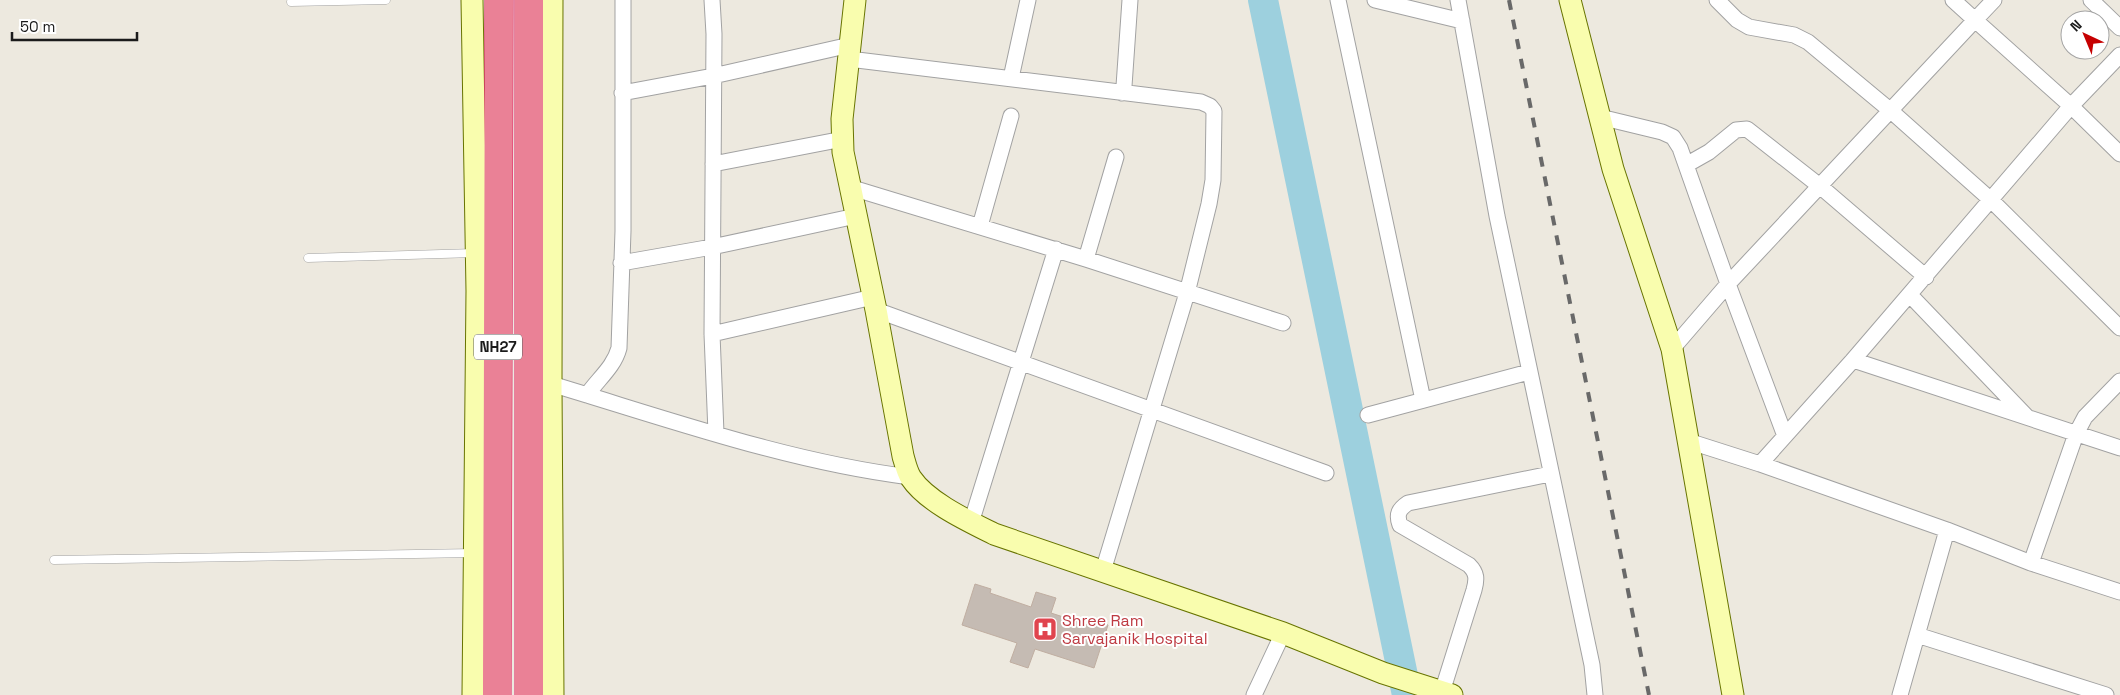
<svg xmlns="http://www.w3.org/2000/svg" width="2120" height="695" font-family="'Space Grotesk',sans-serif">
	<rect width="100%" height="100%" fill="#ede9df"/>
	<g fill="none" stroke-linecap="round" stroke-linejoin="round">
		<path stroke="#9dd0de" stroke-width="30" d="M1263,0l144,695"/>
	</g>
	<path fill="#c5bbb3" stroke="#c0aea1" d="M975,584l16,5 -1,4 41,14 5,-15 20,6 -5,15 37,12 2,-6 18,6 -14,43 -59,-19 -7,19 -18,-6 7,-19 -55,-18z"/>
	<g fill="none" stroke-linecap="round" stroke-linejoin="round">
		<g stroke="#a2a2a2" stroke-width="9">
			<path id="lane" d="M291,2l95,-2
				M308,258l167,-5
				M54,560l420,-7"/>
		</g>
		<g stroke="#a2a2a2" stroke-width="17">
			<path id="street" d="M712,0l2,34 -2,300 4,99
				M1338,0l85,400
				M1375,0l87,21
				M1458,0l39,216 95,449 3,30
				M1717,0l20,20 12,7 45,8 14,7 83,69 100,89 129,128
				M1953,0l22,20 19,-20
				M2091,0l29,28
				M849,59l352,43 9,4 4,5 -1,69 -4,24 -22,89 -84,278
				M1011,78l17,-78
				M622,93l91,-17 137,-31
				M1122,93l2,-7 6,-86
				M1600,117l62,15 11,5 7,11 48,136 57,152
				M713,164l130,-25
				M1686,165l23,-13 27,-22 11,-1 74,58 105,90
				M849,187l237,72 197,64
				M980,226l31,-110
				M1086,259l30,-102
				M621,263l91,-16 144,-31
				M1910,295l117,122
				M876,310l450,163
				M712,334l161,-37
				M1672,349l56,-65 247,-264 96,86 49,48
				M1853,360l267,88
				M551,384c117,35 238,78 359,93
				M587,395c11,-16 27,-28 32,-47l4,-117v-231
				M1368,415l161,-43
				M1688,441l72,23 187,66 84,33 89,29
				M1760,464l93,-104 218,-254 49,-51
				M971,523l85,-274
				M2031,563l45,-129 9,-17 35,-36
				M1917,635l189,60
				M1442,692l32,-102c3,-11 3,-17 -5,-25l-69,-40c-4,-11 -1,-16 8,-22l142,-29
				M1254,695l29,-62
				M1900,695l47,-165"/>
		</g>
		<g stroke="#687400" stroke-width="23">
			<path id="secondary" d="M472,0l5,291 -4,404
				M552,0l-1,384 2,311
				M855,0l-13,119 1,33 33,158 27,146c2,7 4,16 8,22 16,24 57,43 83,56l289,99 100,40 69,22
				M1570,0l43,169 59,180 61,346"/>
		</g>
		<g stroke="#de1a5e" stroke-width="29">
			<path id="highway" d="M497,695l2,-695
				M529,695v-695"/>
		</g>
		<use href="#lane" stroke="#fff" stroke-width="8"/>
		<use href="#street" stroke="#fff" stroke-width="15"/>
		<use href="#secondary" stroke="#f9fdae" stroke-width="21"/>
		<use href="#highway" stroke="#ea8196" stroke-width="28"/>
		<path stroke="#696969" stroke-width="4" stroke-dasharray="10 10" stroke-linecap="butt" d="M1509,0l140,695"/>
	</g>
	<defs>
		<g id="hospital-square" transform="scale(1.25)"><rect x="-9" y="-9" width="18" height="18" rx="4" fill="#e0444e" stroke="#fff"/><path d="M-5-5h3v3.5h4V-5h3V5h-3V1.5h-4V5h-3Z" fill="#fff"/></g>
	</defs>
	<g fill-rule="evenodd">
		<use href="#hospital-square" x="1045" y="629"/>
	</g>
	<g text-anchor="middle" stroke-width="4" stroke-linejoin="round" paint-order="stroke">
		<rect fill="#fff" stroke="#5f5f5f" stroke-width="1" x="474" y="334.5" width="48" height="25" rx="4"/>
		<g font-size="15" font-weight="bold" fill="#1b1b1b">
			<text x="498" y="352">NH27</text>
		</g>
		<g font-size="16" fill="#be3a42" stroke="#fff" text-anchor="start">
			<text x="1062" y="626">Shree Ram<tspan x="1062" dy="18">Sarvajanik Hospital</tspan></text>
		</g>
	</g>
	<g transform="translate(2085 35) rotate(316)"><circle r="24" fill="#ffffff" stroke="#a4a4a4"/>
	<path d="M0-4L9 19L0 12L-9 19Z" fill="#c60001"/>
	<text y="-8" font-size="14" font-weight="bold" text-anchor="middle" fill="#1b1b1b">N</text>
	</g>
	<path d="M12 32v8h125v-8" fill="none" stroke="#1b1b1b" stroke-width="2.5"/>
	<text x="20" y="32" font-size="15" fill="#1b1b1b" stroke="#ffffff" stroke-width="4" paint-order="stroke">50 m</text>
</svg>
